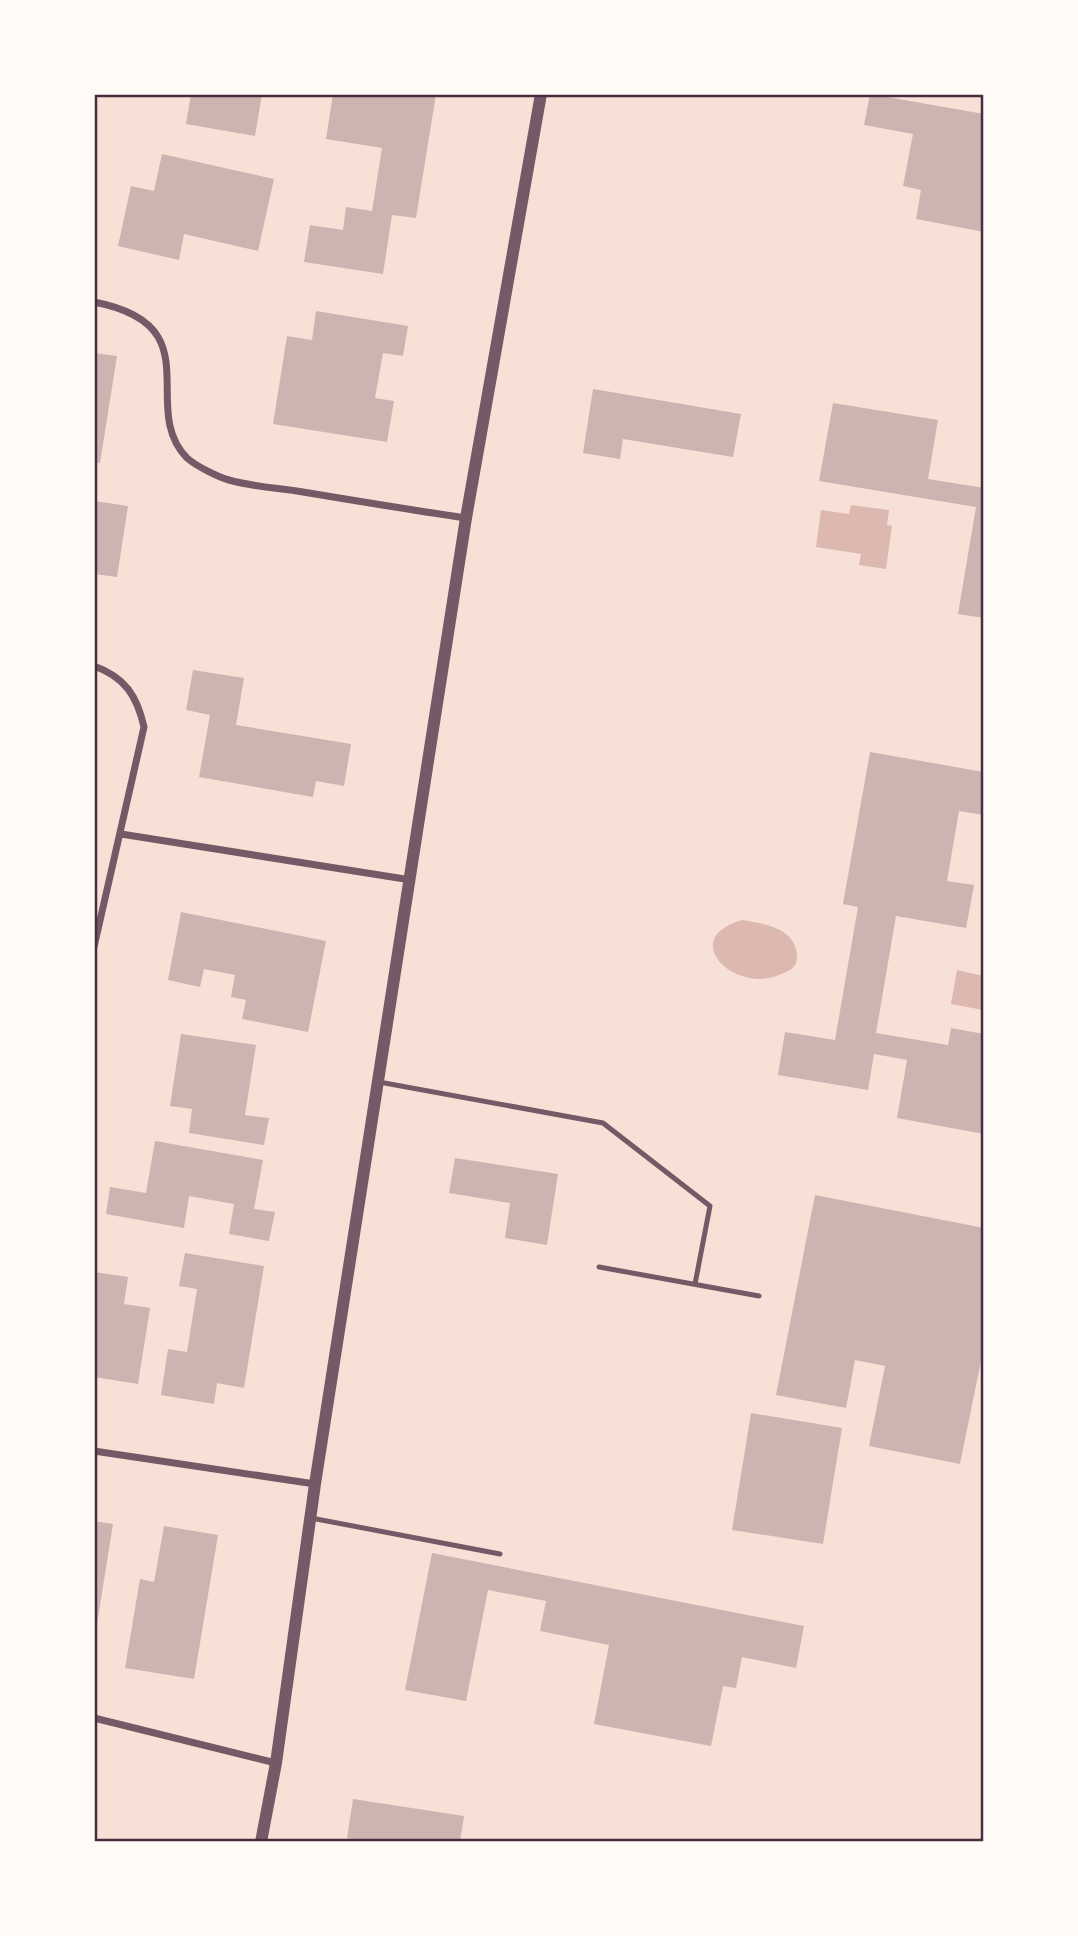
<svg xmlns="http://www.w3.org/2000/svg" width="1078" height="1936" font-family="'Noto Sans',sans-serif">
	<rect width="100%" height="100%" fill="#f7e1d7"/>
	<path fill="#dcb8b0" d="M851,505l38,5 -2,15 5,1 -6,43 -27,-4 2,-11 -45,-7 5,-37 28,4z
		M743,920c22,4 52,8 54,35 1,14 -10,17 -21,21 -44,16 -98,-39 -33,-56z
		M957,970l26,6v34l-32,-6z"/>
	<path fill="#ccb4b1" d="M191,94h71l-7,42 -69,-12z
		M333,94h103l-20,124 -24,-3 -9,59 -79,-12 6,-37 33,5 3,-23 26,4 10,-63 -56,-9z
		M870,94l114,20v118l-68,-13 5,-29 -18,-4 10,-52 -49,-9z
		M162,154l112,25 -16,72 -74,-17 -5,26 -61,-14 13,-60 23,5z
		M316,311l92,15 -5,30 -20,-3 -8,45 19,3 -7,41 -114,-18 14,-88 25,4z
		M94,353l23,3 -17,107 -6,-1z
		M593,389l148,25 -8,43 -110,-18 -3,20 -37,-6z
		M833,403l105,17 -10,59 56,9v130l-26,-4 18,-107 -157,-26z
		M94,501l34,5 -11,71 -23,-3z
		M193,670l51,8 -8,47 115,19 -7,42 -28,-5 -3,16 -114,-20 11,-62 -24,-5z
		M870,752l114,20v43l-25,-4 -12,70 27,4 -8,43 -70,-12 -20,117 72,12 3,-17 33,6v100l-87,-16 10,-58 -33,-6 -6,36 -90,-15 7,-43 50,8 23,-133 -15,-3z
		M181,912l145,29 -18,91 -66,-13 4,-19 -15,-3 4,-22 -31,-6 -4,18 -32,-7z
		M181,1034l75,11 -11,70 24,3 -5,27 -75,-12 3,-24 -22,-3z
		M155,1141l108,19 -9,49 21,3 -6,29 -40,-7 5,-30 -45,-8 -5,32 -78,-14 4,-27 36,6z
		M455,1158l103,16 -11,71 -42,-7 5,-35 -61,-10z
		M815,1195l169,33v118l-24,118 -91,-18 16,-80 -30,-6 -9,48 -70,-13z
		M185,1253l79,13 -20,122 -27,-5 -3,21 -53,-9 7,-46 19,3 10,-63 -18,-3z
		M94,1272l34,5 -4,27 26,4 -12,76 -44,-7z
		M751,1413l91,15 -19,116 -91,-14z
		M94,1521l19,3 -16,100 -3,-1z
		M164,1526l54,9 -24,144 -69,-11 15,-89 14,3z
		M432,1553l372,73 -8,42 -54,-11 -6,31 -13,-2 -12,60 -117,-22 15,-79 -69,-14 6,-30 -58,-11 -22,111 -61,-11z
		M353,1799l111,17 -4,26h-90l-23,-4z"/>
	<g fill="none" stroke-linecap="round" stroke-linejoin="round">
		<path stroke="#755966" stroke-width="5" d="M379,1082l224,41 107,83 -15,78
			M599,1267l160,29
			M311,1518l189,36"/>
		<path stroke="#755966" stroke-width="7" d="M94,302c120,23 43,105 93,156 9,8 31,19 42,22 24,7 50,8 74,12 54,9 108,18 163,26
			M94,666c31,11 43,30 50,61l-50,220
			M121,834l290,46
			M94,1451l221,33
			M94,1718l182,45"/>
		<path stroke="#755966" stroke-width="12" d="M261,1842l15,-79 39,-279 151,-966 75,-424"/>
	</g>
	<rect width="1078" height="1936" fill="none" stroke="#fffaf5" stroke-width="192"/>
	<rect x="96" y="96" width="886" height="1744" fill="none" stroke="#4a2c40" stroke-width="2.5"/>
</svg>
